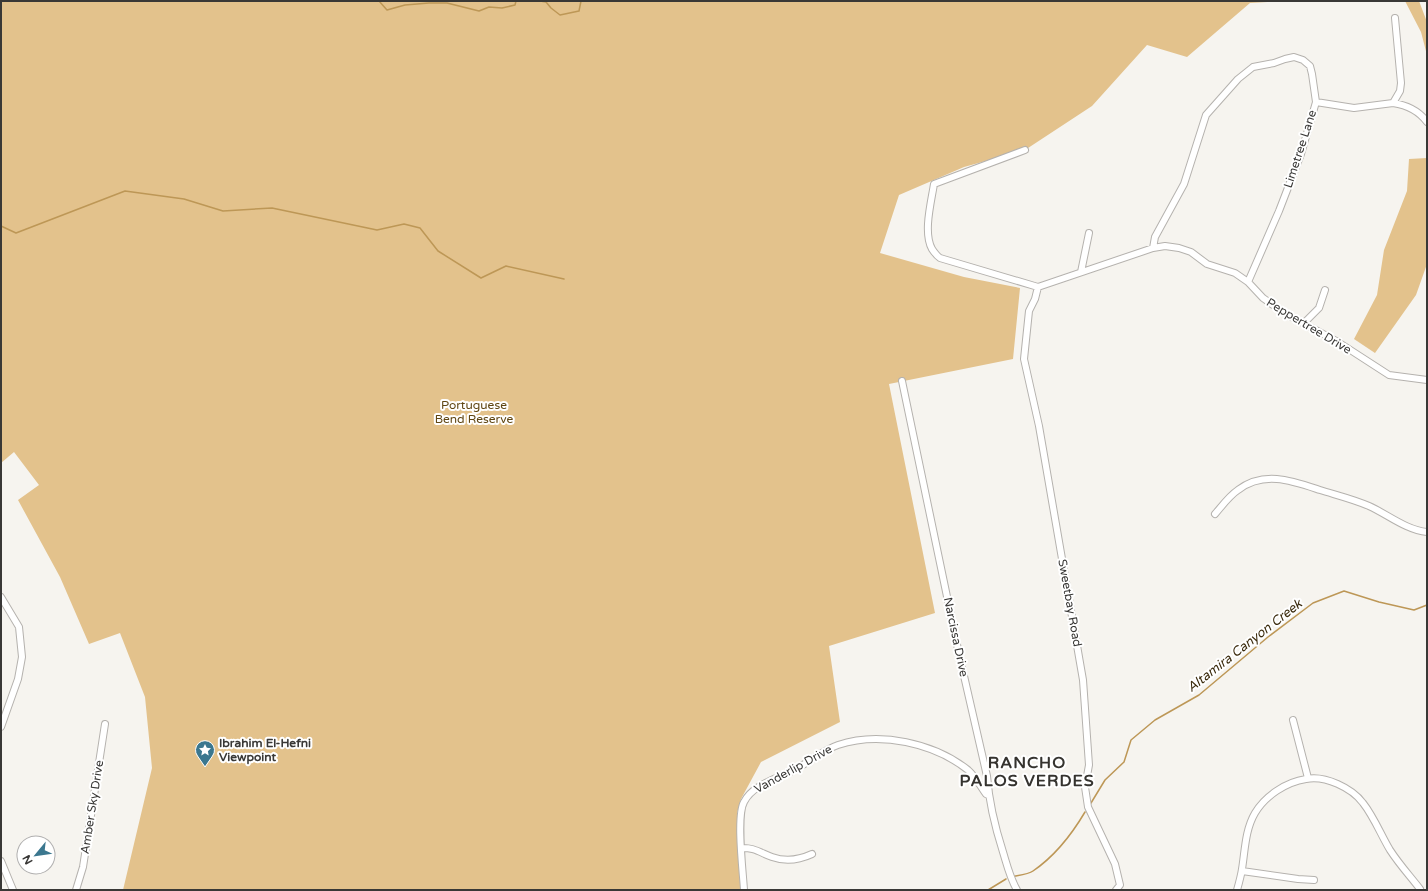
<svg xmlns="http://www.w3.org/2000/svg" width="1428" height="891" font-family="'Varela Round',sans-serif">
	<rect width="100%" height="100%" fill="#f6f4ef"/>
	<path fill="#e3c28c" d="M1,1h1284l-35,2 -63,54 -40,-12 -55,61 -67,44 -61,17 -65,28 -19,58 84,24 56,11 -7,71 -124,25 46,229 -106,33 11,76 -79,40 -20,37 -4,14 4,77h-618l29,-122 -7,-71 -25,-64 -31,11 -29,-67 -42,-77 21,-15 -25,-33 -13,11z
		M1405,1h14l8,21v33l-6,-23z
		M1427,158v106l-11,31 -41,58 -21,-14 23,-44 7,-45 23,-59 2,-32z"/>
	<g fill="none" stroke-linecap="round" stroke-linejoin="round">
		<path stroke="#bd9756" stroke-width="1.5" d="M379,1l8,9 18,-5 24,-2h18l32,8 10,-4 13,1 13,-3 1,-4
			M540,1l6,1 5,6 9,7 19,-4 2,-10
			M1,226l15,7 109,-42 59,8 39,12 49,-3 105,22 27,-6 16,4 18,23 43,27 25,-12 58,13
			M1091,803l14,-23 19,-18 7,-22 24,-20 44,-25 69,-58 45,-34 31,-12 35,11 35,8 13,-5
			M1015,876c6,-1 14,-2 18,-5 22,-15 39,-37 52,-59
			M988,890l18,-11"/>
		<g stroke="#b5b2ae" stroke-width="8">
			<path id="street" d="M1395,18l6,65 -1,8 -7,12c13,2 26,8 34,19
				M1316,102l38,6 39,-5
				M1025,150l-91,34c-3,19 -11,49 -2,65 2,3 5,7 8,9l98,29
				M1153,248l2,-11 29,-53 22,-69 32,-36 15,-12 21,-4 11,-4 9,-2 9,3 7,6 2,8 4,28 -15,52 -22,57 -31,71
				M1081,272l8,-39
				M1304,323l15,-15 6,-18
				M902,381l57,273 28,122c2,26 8,51 16,76 4,13 7,26 14,38
				M1215,514c7,-8 14,-18 23,-24 26,-20 55,-9 82,0 16,5 33,9 49,16 18,8 37,24 58,26
				M1,597l18,30 3,30 -4,22 -17,48
				M1293,720l15,58
				M741,848c12,-1 20,5 31,9 14,5 27,3 40,-3
				M1,861l12,29
				M1242,871l56,8 16,1
				M76,890l7,-23 22,-143
				M744,890c-1,-18 -8,-74 0,-88 9,-18 35,-24 52,-33 15,-8 27,-19 42,-24 42,-14 96,-2 130,25 7,6 13,17 18,24l2,1
				M1116,890l4,-5 -5,-21 -27,-57 -3,-20 4,-22 -6,-85 -44,-254 -15,-67 5,-48 6,-12 3,-12 115,-39 12,-2 14,2 12,4 16,12 28,9 13,9 15,16 23,16 52,28 51,33 38,5
				M1237,890c2,-7 4,-14 5,-21 3,-18 3,-39 13,-56 10,-17 31,-31 51,-34 19,-4 46,9 57,24 11,14 18,32 27,47 9,14 20,26 30,39"/>
		</g>
		<use href="#street" stroke="#fff" stroke-width="6"/>
	</g>
	<defs>
		<g id="sight-pin" transform="scale(1)"><path d="M0 17L-7.5 6A9.5 9.5 0 1 1 7.5 6Z" fill="#3b778f" stroke="#fff"/><path d="M0-6L1.8-2.2L6-1.7L2.9 1.2L3.7 5.4L0 3.3L-3.7 5.4L-2.9 1.2L-6-1.7L-1.8-2.2Z" fill="#fff"/></g>
	</defs>
	<g fill-rule="evenodd">
		<use href="#sight-pin" x="205" y="750"/>
	</g>
	<g text-anchor="middle" stroke-width="4" stroke-linejoin="round" paint-order="stroke">
		<g font-size="12" fill="#393836" stroke="#fff">
			<text transform="translate(1300 149) rotate(-72)" y="4">Limetree Lane</text>
			<text transform="translate(1309 326) rotate(31)" y="4">Peppertree Drive</text>
			<text transform="translate(1070 603) rotate(80)" y="4">Sweetbay Road</text>
			<text transform="translate(956 637) rotate(78)" y="4">Narcissa Drive</text>
			<text transform="translate(793 769) rotate(-29)" y="4">Vanderlip Drive</text>
			<text transform="translate(92 807) rotate(-81)" y="4">Amber Sky Drive</text>
		</g>
		<g font-size="12" fill="#5f4512" stroke="#fff">
			<text x="474" y="409">Portuguese<tspan x="474" dy="14">Bend Reserve</tspan></text>
		</g>
		<g font-size="12" font-weight="bold" fill="#393836" stroke="#fff" text-anchor="start">
			<text x="219" y="747">Ibrahim El-Hefni<tspan x="219" dy="14">Viewpoint</tspan></text>
		</g>
		<g font-size="13" font-style="italic" fill="#3a2a0c" stroke="#fff">
			<text transform="translate(1244 645) rotate(-38)" y="5">Altamira Canyon Creek</text>
		</g>
		<g font-size="16" font-weight="bold" letter-spacing="1" fill="#35332f" stroke="#fff">
			<text x="1027" y="768">RANCHO<tspan x="1027" dy="18">PALOS VERDES</tspan></text>
		</g>
	</g>
	<rect width="1428" height="891" fill="none" stroke="#393836" stroke-width="4"/>
	<g transform="translate(36 855) rotate(241)"><circle r="19" fill="#ffffff" stroke="#b0afaf"/>
	<path d="M0-3L7 15L0 10L-7 15Z" fill="#3b778f"/>
	<text y="-6" font-size="11" font-weight="bold" text-anchor="middle" fill="#393836">N</text>
	</g>
</svg>
